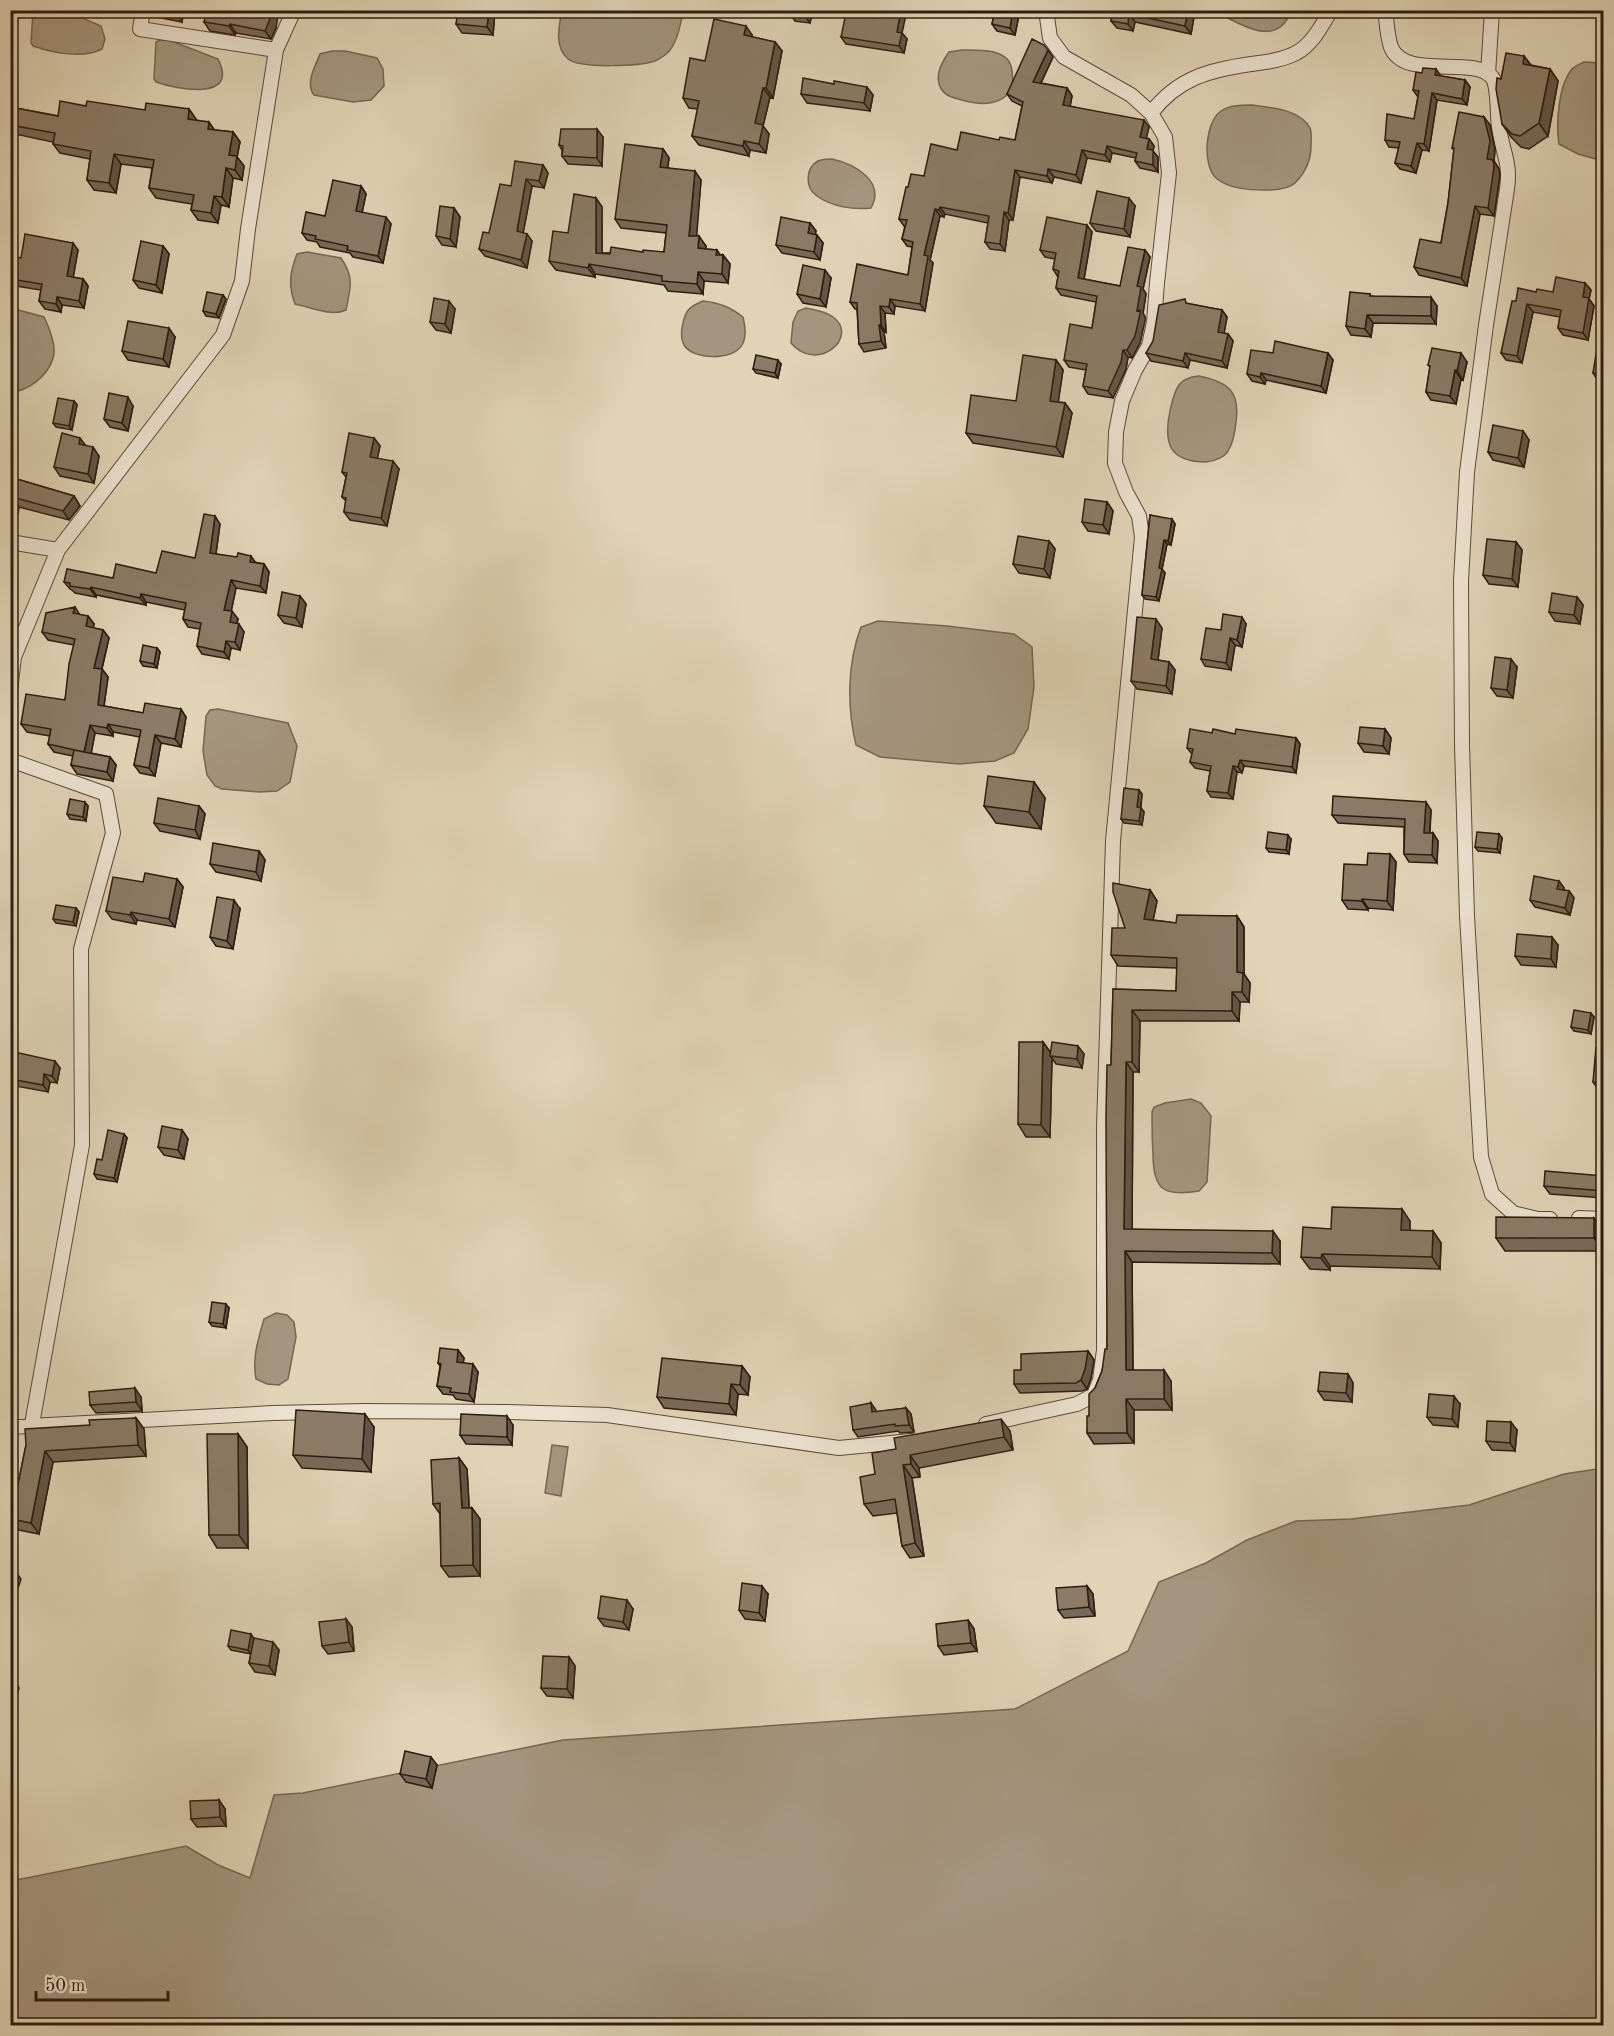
<svg xmlns="http://www.w3.org/2000/svg" width="1614" height="2036" font-family="'Old Standard TT',serif">
	<rect width="100%" height="100%" fill="#e1d3b6"/>
	<filter id="stains"><feTurbulence type="fractalNoise" baseFrequency=".00333" numOctaves="4"/><feColorMatrix values="0 0 0 0 .2 0 0 0 0 .09 0 0 0 0 .02 0 0 0 .5 -.17"/></filter>
	<radialGradient id="worn" r=".72"><stop offset=".6" stop-color="#630" stop-opacity="0"/><stop offset="1" stop-color="#630" stop-opacity=".3"/></radialGradient>
	<path fill="#a5957e" stroke="#766552" stroke-width="1.5" d="M33,11h33l35,15 4,13 -3,10c-19,10 -49,4 -69,-3l-2,-3z
		M562,11v-1l121,1c-2,12 -5,29 -13,39 -3,4 -10,9 -15,11 -15,5 -75,8 -87,-2 -14,-12 -9,-33 -6,-48z
		M1224,11v-1l67,1c-12,33 -41,19 -65,6z
		M160,40h9l49,19c22,43 -42,30 -62,23l-2,-3 2,-37z
		M962,50c14,0 44,-2 49,16 9,37 -22,42 -49,34 -8,-2 -16,-4 -20,-10 -9,-13 0,-28 7,-38z
		M332,51h13l32,7 6,11 1,17 -13,14 -18,2 -39,-7c-9,-12 1,-28 6,-41z
		M1584,62l19,1v98l-25,-7 -19,-10c-3,-20 -1,-58 13,-75 3,-3 8,-5 12,-7z
		M1252,105c19,3 48,4 58,23 2,5 1,13 1,18 0,15 -6,27 -16,37 -6,6 -21,7 -30,7 -16,0 -36,-1 -49,-12 -14,-13 -11,-56 5,-67 9,-6 21,-6 31,-6z
		M832,159c22,5 54,22 39,49 -17,2 -39,-1 -54,-12 -12,-8 -12,-28 1,-35 4,-2 9,-2 14,-2z
		M307,252l34,6c14,20 9,31 5,52 -15,7 -36,-3 -51,-6 -7,-19 -5,-32 2,-50z
		M703,301c17,2 27,6 40,16 2,9 4,19 -1,28 -9,16 -49,15 -58,0 -4,-7 -3,-14 -1,-22 3,-14 8,-17 20,-22z
		M11,308l33,9c5,10 13,30 9,41 -5,18 -25,33 -42,34z
		M806,308c9,2 19,3 27,9 27,20 -16,57 -42,26l2,-21 5,-11z
		M1199,376c30,6 41,16 37,46 -1,9 -2,19 -7,27 -3,8 -14,12 -23,13 -36,0 -43,-18 -36,-51 2,-9 4,-19 9,-26 5,-7 13,-8 20,-9z
		M878,621l69,5 67,8 18,13 2,40 -6,42 -14,24 -19,8 -36,3 -79,-7 -24,-12c-9,-38 -9,-81 5,-118z
		M218,709l70,14 9,23 -7,36 -13,9 -18,1 -37,-3 -7,-3 -8,-11 -4,-24 3,-35 4,-6z
		M1191,1099l10,4 10,13 -4,66 -8,9c-35,6 -46,-1 -46,-37 -1,-14 -1,-28 -1,-42l2,-5 11,-4z
		M276,1313l11,2 7,7 2,15 -8,42 -9,6 -12,-1 -11,-5c-4,-21 2,-39 8,-60z
		M552,1445l16,2 -7,49 -16,-3z
		M1603,1468v557l-1592,1v-145l175,-35 32,19 32,13 24,-83 29,-2 260,-53 452,-31 113,-58 31,-69 47,-19 41,-23 49,-19 55,-2 118,-14 95,-31z"/>
	<g fill="none" stroke-linecap="round" stroke-linejoin="round">
		<g stroke="#5c4a3a" stroke-width="16">
			<path id="minor" d="M143,10l-3,19 136,21
				M1385,10c2,12 2,26 6,37 13,34 83,8 101,30 7,9 5,38 7,50 3,24 12,36 8,62l-21,136 -19,147 -6,109 1,164 5,171 14,241 11,37 21,19 25,6h12
				M1488,74l4,-64
				M1151,113c27,-35 58,-43 100,-49 15,-2 32,-4 45,-11 16,-8 26,-28 35,-43
				M10,542l48,8
				M10,691l4,-34 44,-107 165,-215 19,-54 6,-52 28,-179 18,-40
				M10,760l96,34 7,39 -32,116 1,196 -50,279
				M1579,1218l25,1
				M986,1424l91,-20 17,-9 6,-15 4,-30v-223l9,-286 29,-304 -3,-21 -13,-24 -11,-29 1,-31 6,-31 13,-31 14,-24 5,-24 3,-39 12,-110 -4,-36 -14,-24 -20,-18 -67,-38 -14,-19 -4,-28
				M10,1427l263,-14 91,-2 143,1 100,3 232,33 72,-7"/>
		</g>
		<use href="#minor" stroke="#ece2d0" stroke-width="14"/>
	</g>
	<path fill="#786a58" stroke="#301c10" stroke-width="1.5" d="M152,10h32l-2,12 -25,-5z
		M780,10h33l-3,13 -15,-2 -5,-7 -9,-2z
		M970,10h50l-5,25 -18,-4 -5,-7 2,-9z
		M1071,10h15l-1,4z
		M1113,10h105l-1,5 -22,-4 -4,23 -56,-12 -2,9 -16,-3 -6,-7z
		M495,11l-2,24 -31,-2 -6,-9z
		M204,22l72,6 -5,11 -35,-6 -1,2 -25,-4z
		M902,33l5,6 -3,14 -58,-9 -5,-7z
		M752,35v2l23,5 7,9 -9,47 -3,-1 -7,29 6,8 -3,19 -16,-3 -1,6 -50,-11 -7,-9 6,-27 -9,-1 -6,-10 22,-37z
		M1524,56l7,9 19,4 8,12 -10,55 -19,13 -8,-2 -10,-10 -9,-13 -1,-45z
		M1053,57l-12,26 26,5 5,8 -2,10 79,21 -3,11 3,1 5,7 -1,5 5,6v15l-18,-4 -5,-7 1,-3 -24,-5 -2,9 -23,-4 -6,25 -27,-6 -2,6 -32,-6 -7,43h-4l-4,31 -15,-2 -5,-7 3,-19 -43,-9 -1,3 -4,-1 -10,44 3,3 -8,48 -30,-5 -1,8 -9,-1 1,19h-2l2,16 -22,4 -5,-8 -2,-35h-2l-5,-7 58,-27 4,-28 -5,-1 -5,-7 3,-13h-1l-5,-7 9,-32 16,-11 33,-26 42,-10h16l7,-34 -10,-5 -5,-7z
		M1441,76l24,4 5,7 -3,18 -30,-5 -8,51 -7,-1 -6,23 -16,-4 -5,-6 4,-15 -10,-1 -4,-7 29,-21 4,-22 -5,-7z
		M834,84l39,11 -3,16 -63,-8 -6,-9z
		M86,106l59,4 44,-1 7,11 18,10 19,2 7,10 -3,15 7,9 -2,14 -9,-2 -4,29 -8,-2 -3,18 -20,-3 -7,-10 1,-6 -36,-6 -7,-10 3,-20 -31,-4 -5,29 -22,-3 -7,-10 3,-21 -30,-6 -7,-9v-2l-43,-9v-26l48,9z
		M1484,117l6,8 5,24 -1,12 5,8 1,6 -6,41 -14,-2 -13,72 -48,-11 -5,-8 27,-24 7,-40 6,-53 -2,-2z
		M603,137l-1,29 -34,-2 -6,-8v-6l-3,-5z
		M663,149l6,9 -1,10 33,12 -5,56 10,10 -1,3 15,6h3l7,9 -2,19 -24,-2 -1,13 -35,-3 -4,-6 -69,-11v3l-39,-7 -7,-9 19,-28 28,-35 6,9v46l62,-1 2,-19 -45,-5 -6,-9z
		M543,165l5,8 -4,15 -12,-2 -9,47 9,8 -5,27 -42,-12 -6,-7 10,-16 22,-47z
		M361,186l5,8 -4,18 29,12 -8,39 -30,-6 -3,-4 -30,-6 -3,-5 -10,-2 -5,-7 23,-17z
		M1135,206l-5,31 -34,-6 -6,-8z
		M454,208l6,9 -4,30 -14,-2 -6,-9z
		M810,223l6,8 -1,3 8,9 -3,17 -38,-7 -6,-8z
		M1092,232l-8,47 36,7 25,-36 5,7 -7,32 3,5 -3,19 2,4 -5,26 -8,15 -4,-1 -2,12 -13,29 -25,-4 -5,-8 3,-16 -17,-3 -5,-7 28,-32 4,-26 -35,-7 -5,-7 2,-11 -5,-8 2,-10 -10,-2 -5,-7z
		M163,246l6,8 -7,39 -23,-5 -6,-8z
		M78,250l-5,27 10,2 5,7 -4,22 -22,-3 -1,7 -16,-3 -6,-8 2,-11 -31,-5v-29l11,2z
		M831,278l-5,29 -23,-4 -6,-9z
		M1585,283l6,7 -2,9 5,7 -6,34 -25,-5 -5,-7 2,-11 -27,-5 -11,51 -16,-3 -5,-7 15,-52 20,-9h17z
		M1370,294l1,2 66,10 -1,18 -63,-1 -2,14 -20,-2 -5,-9z
		M223,295l3,4 -7,19 -13,-2 -3,-5z
		M1188,304l34,6 5,7 -3,16 4,1 5,7 -6,27 -37,-8 -2,8 -37,-7 -5,-8z
		M455,309l-4,24 -15,-3 -6,-8z
		M175,337l-6,30 -41,-7 -6,-9z
		M1604,337v45l-6,-1 -5,-8z
		M1273,353l60,7 -7,33 -60,-13 -1,4 -13,-3 -5,-7z
		M1056,360l7,10 -5,32 7,1 7,10 -9,44 -90,-14 -7,-10 50,-32z
		M1467,362l-4,18 -2,-1 -5,25 -25,-4 -5,-8 4,-25 -2,-2z
		M781,364l-3,14 -22,-5 -3,-4z
		M74,401l3,4 -5,25 -16,-3 -3,-4z
		M133,406l-5,25 -18,-4 -6,-8z
		M1523,431l6,9 -5,27 -31,-7 -5,-8z
		M374,438l6,8 -3,13 22,10 -12,57 -37,-6 -6,-8 2,-11 -4,-4 4,-20 -4,-5z
		M86,446l13,10 -5,27 -34,-7 -6,-9z
		M10,477l64,19 6,10 -11,14 -50,-13 -1,6 -8,-1z
		M1107,502l6,9 -4,23 -21,-3 -6,-9z
		M1150,515l25,9 -4,21 -4,-1 -5,25 3,4 -6,28 -14,-2 -3,-4z
		M220,524l-4,30 48,10 5,8 -3,21 -30,-5 -5,23 7,8 -1,5 7,8 -4,18 -9,-2 -2,11 -27,-5 -5,-8 3,-17 -12,-2 -5,-8 2,-9 -39,-8v3l-50,-10v2l-21,-4 -3,-3 -2,-1 -6,-7 49,-4 43,-5 39,-15z
		M1049,541l6,8 -5,29 -31,-5 -6,-9z
		M1516,542l6,8 -4,37 -29,-3 -6,-9z
		M300,596l6,8 -4,23 -18,-4 -6,-8z
		M1577,597l6,8 -3,19 -25,-3 -6,-9z
		M80,615l8,1 6,8 -1,4 10,2 6,8 -7,31 6,8 -4,29 39,7 43,4 -5,30 -20,-4 -6,33 -15,-3 -6,-8 6,-28 -27,-5v4l-18,-3 -4,20 19,4 6,8 -3,16 -36,-7 -6,-9 2,-9 -19,-4 -6,-8 2,-8 -23,-4 -6,-8 44,-24 9,-55 -26,-5 -6,-8z
		M1246,624l-4,23 -7,-2 -4,25 -26,-4 -4,-7 20,-29z
		M1162,628l-4,32 11,2 6,8 -3,24 -35,-5 -6,-8z
		M157,648l3,4 -3,16 -14,-2 -3,-5z
		M1517,667l-4,31 -16,-2 -6,-8z
		M1385,729l6,9 -2,16 -25,-2 -6,-9z
		M1212,733l23,1 61,4 4,6 -4,29 -52,-7 -2,7 -5,-1 -4,27 -22,-2 -4,-6 3,-20 -15,-3 -5,-6 2,-8 -5,-6z
		M1034,782l11,16 -4,31 -45,-6 -12,-17z
		M1139,790l3,4 -1,14 3,4 -2,13 -18,-2 -3,-4z
		M88,806l-2,15 -16,-2 -3,-5z
		M199,806l6,8 -5,25 -40,-8 -6,-8z
		M1431,810l-1,23h3l5,8 -1,22 -28,-1 -5,-8v-27l-66,-4 -6,-8z
		M1499,834l3,4 -2,15 -22,-2 -3,-4z
		M1291,839l-2,15 -20,-2 -3,-4z
		M259,851l6,9 -4,21 -45,-9 -6,-8z
		M1390,854l6,8 -3,48 -25,-2v2l-20,-1 -6,-9 25,-35z
		M177,879l6,8 -8,40 -38,-7 -1,4 -24,-5 -6,-8 37,-29z
		M1559,881l5,7v2l5,1 5,7 -4,17 -35,-8 -5,-7z
		M1150,890l7,11 -4,19 23,3 61,-7 7,11v47l6,9 -1,19h-9l-1,19h-99l-1,51h-6l-1,157 148,12v23l-148,-2 1,108 38,11 1,29h-38v33l-40,1 -7,-11 2,-17 6,-28 7,-17 5,-22 4,-284 2,-76 63,2 1,-23 -59,-2 -7,-11 14,-27z
		M76,908l3,4 -3,14 -20,-3 -3,-4z
		M240,909l-7,40 -17,-3 -6,-9z
		M1558,945l-2,22 -35,-2 -6,-9z
		M1594,1017l-3,17 -17,-3 -3,-4z
		M1043,1042l8,11 33,1 -2,14 -26,-4 -4,-6 -2,79h-24l-8,-13z
		M1604,1048v43h-5l-6,-9z
		M10,1051l50,17 -3,15 -7,-1 -2,10 -38,-7z
		M182,1130l6,9 -4,20 -20,-4 -6,-8z
		M124,1134l3,4 -10,44 -20,-3 -3,-5 8,-14z
		M1604,1176v22l-54,-4 -6,-8z
		M1410,1221v10h23l8,12 -1,26 -110,-3v4l-20,-1 -9,-12 30,-28z
		M1603,1230v21h-98l-9,-13z
		M229,1308l-3,20 -14,-2 -3,-4z
		M458,1350l6,8 -1,5 15,9 -4,30 -18,-3 -3,-4 -10,-1 -6,-8 3,-20 -2,-3z
		M1088,1351l6,9 -3,18 -4,11 -5,2 -62,2 -6,-9 7,-14z
		M742,1366l8,11 -2,18 -10,-1 -2,21 -72,-7 -7,-11z
		M1348,1374l5,9 -1,19 -28,-2 -6,-9z
		M141,1397l1,14 -46,2 -6,-8z
		M871,1403l5,9 30,-4 5,6 3,18 -14,1 -2,-2 -40,6 -5,-7z
		M1460,1404l-2,23 -25,-2 -6,-8z
		M136,1418l8,11 2,27 -93,6 -14,72 -20,-4 -8,-11 15,-74 64,-20z
		M513,1425l-1,20 -46,-1 -6,-9z
		M374,1427l-3,45 -69,-4 -9,-13z
		M1517,1430l-2,21 -23,-1 -6,-9z
		M1010,1431l3,19 -94,18 1,9 -8,1 12,78 -14,2 -8,-12 -5,-33 -24,3 -9,-12 11,-30 21,-25z
		M238,1434l9,13 1,101h-31l-8,-13z
		M459,1458l8,11 2,39h3l8,11v57l-31,1 -8,-11 -1,-52 -7,-10z
		M1087,1586l6,8 2,22 -31,2 -6,-8z
		M768,1594l-3,27 -20,-2 -6,-9z
		M633,1609l-4,21 -25,-4 -6,-8z
		M346,1619l6,8 2,24 -26,3 -6,-8z
		M968,1620l6,9 3,22 -33,4 -6,-9z
		M254,1639l25,11 -4,25 -20,-3 -6,-9 2,-9 -20,-4 -3,-4z
		M569,1657l6,9 -2,32 -26,-2 -6,-8z
		M437,1765l-5,23 -26,-6 -6,-8z
		M219,1800l6,9 1,17 -29,1 -6,-8z"/>
	<path fill="#625647" stroke="#301c10" stroke-width="1.5" d="M177,10h7l-2,12 -6,-9z
		M272,10h7l-3,18 -5,11 -6,-8z
		M489,10h6v1l-2,24 -6,-8z
		M806,10h7l-3,13 -5,-7z
		M901,10h6l-5,23 5,6 -3,14 -5,-7 -2,-14z
		M1013,10h7l-5,25 -5,-7z
		M1188,10l7,1 -4,23 -6,-8z
		M1129,14l6,8 -2,9 -5,-7z
		M230,24l6,9 -1,2 -6,-9z
		M746,26l6,9 -2,10 -6,-10z
		M775,42l7,9 -9,47 -7,-10z
		M1048,50l5,7 -15,32 -5,-7z
		M1524,56l9,13 -10,-5z
		M1436,69l5,7 -6,-1z
		M1550,69l8,12 -10,55 -9,-13z
		M1465,80l5,7 -3,18 -5,-6z
		M867,87l6,8 -3,16 -6,-8z
		M763,88l7,9 -7,29 6,8 -3,19 -7,-9 -4,-21z
		M1067,88l5,8 -3,16 -6,-7z
		M1432,93l5,7 -8,51 -5,-7z
		M189,109l7,10 -2,10 -6,-10z
		M1484,117l6,8 5,24 -1,12 5,8 1,6 -6,41 -6,-8 -1,-49z
		M1144,120l5,7 -4,17 -5,-7z
		M209,122l7,10 -8,-3z
		M597,129l6,8 -1,29 -5,-8z
		M233,132l7,10 -3,15 7,9 -2,14 -7,-10 -6,-15z
		M1149,139l5,7 -1,5 5,6v15l-5,-7 -6,-16z
		M744,141l6,9 -1,6 -6,-10z
		M1417,143l5,7 -6,23 -5,-7z
		M1107,146l5,7 -2,9 -5,-7z
		M663,149l6,9 -3,19 -6,-10z
		M1082,150l5,8 -6,25 -5,-8z
		M114,154l7,10 -5,29 -7,-10z
		M543,165l5,8 -4,15 -5,-7z
		M226,168l7,10 -4,29 -7,-10z
		M1048,169l6,8 -2,6 -5,-7z
		M1015,170l5,7 -7,43 -5,-7z
		M695,171l6,9 -5,65 -7,-9z
		M526,179l6,7 -10,53 -5,-8z
		M361,186l5,8 -5,24 -5,-7z
		M214,196l7,9 -3,18 -7,-10z
		M596,198l6,9v55l-6,-9z
		M1129,198l6,8 -5,31 -6,-8z
		M1475,206l5,8 -13,72 -6,-8z
		M940,207l5,7 -1,3 -5,-7z
		M454,208l6,9 -4,30 -6,-8z
		M935,209l5,7 -10,44 3,3 -8,48 -5,-7 4,-49z
		M1004,212l5,8 -4,31 -5,-7z
		M386,217l5,7 -8,39 -5,-7z
		M810,223l6,8 -2,10 -6,-8z
		M1087,225l5,7 -9,53 -5,-7z
		M527,234l5,7 -5,27 -6,-8z
		M817,235l6,8 -3,17 -6,-8z
		M699,236l7,10 -1,11 -7,-9z
		M73,243l5,7 -6,34 -5,-8z
		M163,246l6,8 -7,39 -6,-8z
		M717,250l6,9v-4l7,9 -2,19 -6,-9 -6,-19z
		M1145,250l5,7 -7,32 3,5 -3,19 2,4v4l-5,22 -8,15 -5,-8 10,-39v-25z
		M589,264l6,10v3l-7,-9z
		M825,270l6,8 -5,29 -6,-8z
		M698,272l6,9 -1,13 -6,-10z
		M83,279l5,7 -4,22 -5,-7z
		M1585,283l6,7 -2,9 5,7 -6,34 -5,-7v-36z
		M223,295l3,4 -7,19 -3,-4z
		M57,297l5,8 -1,7 -5,-8z
		M1431,297l6,9 -1,18 -5,-8z
		M890,299l5,7 -1,8 -5,-7z
		M449,301l6,8 -4,24 -6,-9z
		M1527,304l6,8 -11,51 -5,-7z
		M880,306l5,7 1,19 -5,-7z
		M1222,310l5,7 -4,22 -5,-7z
		M1367,315l6,8 -2,14 -6,-8z
		M879,325l5,7 2,16 -5,-7z
		M169,328l6,9 -6,30 -6,-8z
		M1228,334l5,7 -6,27 -5,-7z
		M1123,350l5,7 -2,12 -13,29 -5,-7z
		M1185,353l5,7 -2,8 -5,-7z
		M1328,353l5,7 -7,33 -5,-7z
		M1461,353l6,9 -4,18 -6,-9z
		M778,360l3,4 -3,14 -3,-5z
		M1056,360l7,10 -6,41 -7,-10z
		M1455,370l6,9 -5,25 -6,-8z
		M1261,373l5,7 -1,4 -5,-7z
		M128,397l5,9 -5,25 -6,-8z
		M74,401l3,4 -5,25 -3,-4z
		M1065,403l7,10 -9,44 -7,-10z
		M1523,431l6,9 -5,27 -6,-9z
		M80,438l6,8 -7,-2z
		M374,438l6,8 -4,19 -6,-8z
		M93,447l6,9 -5,27 -6,-9z
		M10,453l4,5 -4,13z
		M393,461l6,8 -12,57 -6,-8z
		M74,496l6,10 -11,14 -6,-9z
		M12,497l7,10 -1,6 -7,-9z
		M1107,502l6,9 -4,23 -6,-9z
		M215,516l5,8 -5,36 -5,-7z
		M1172,519l3,5 -4,21 -3,-4z
		M1164,540l3,4 -5,25 3,4 -6,28 -3,-4 3,-29z
		M1049,541l6,8 -5,29 -6,-9z
		M1516,542l6,8 -4,37 -6,-8z
		M251,556l5,7 -6,-1z
		M264,564l5,8 -3,21 -6,-7z
		M231,580l5,8 -6,29 -6,-7z
		M91,587l5,8v2l-6,-8z
		M141,594l5,8v3l-6,-7z
		M300,596l6,8 -4,23 -6,-9z
		M1577,597l6,8 -3,19 -6,-9z
		M75,607l5,8 -7,-2z
		M232,611l6,8 -3,11 -5,-8z
		M88,616l6,8 -2,10 -6,-8z
		M1242,617l4,7 -4,23 -5,-7z
		M1156,619l6,9 -5,40 -6,-9z
		M239,624l5,8 -4,18 -5,-8z
		M103,630l6,8 -9,38 -6,-8z
		M1230,638l5,7 -4,25 -5,-7z
		M226,641l5,7 -2,11 -5,-7z
		M157,648l3,4 -3,16 -3,-4z
		M1511,659l6,8 -4,31 -6,-8z
		M1169,662l6,8 -3,24 -6,-8z
		M102,669l6,8 -5,36 -5,-8z
		M181,709l5,8 -5,30 -6,-8z
		M108,724l5,8v4l-6,-8z
		M90,725l5,8 -5,27 -6,-8z
		M1385,729l6,9 -2,16 -6,-8z
		M155,735l6,8 -6,33 -6,-8z
		M1296,738l4,6 -4,29 -4,-6z
		M110,757l6,8 -3,16 -6,-9z
		M1240,760l4,6 -2,7 -4,-6z
		M1233,766l4,6 -4,27 -5,-6z
		M1034,782l11,16 -4,31 -12,-17z
		M1139,790l3,4 -2,18 -3,-5z
		M85,802l3,4 -2,15 -3,-4z
		M1426,802l5,8 -2,31 -5,-8z
		M199,806l6,8 -5,25 -5,-9z
		M1141,808l3,4 -2,13 -3,-4z
		M1433,833l5,8 -1,22 -5,-8z
		M1499,834l3,4 -2,15 -3,-4z
		M1288,835l3,4 -2,15 -3,-4z
		M259,851l6,9 -4,21 -5,-9z
		M1390,854l6,8 -3,48 -6,-9z
		M177,879l6,8 -8,40 -6,-8z
		M1559,881l5,7 -2,8 -5,-7z
		M1150,890l7,11 -6,29 -7,-11z
		M1569,891l5,7 -4,17 -5,-7z
		M1362,899l6,9v2l-6,-9z
		M234,900l6,9 -7,40 -6,-8z
		M76,908l3,4 -3,14 -3,-4z
		M131,912l6,8 -1,4 -6,-9z
		M1237,916l7,11v47l6,9 -1,19 -7,-10 -5,-20z
		M1552,937l6,8 -2,22 -5,-8z
		M1232,992l8,10 -1,19 -7,-10z
		M1132,1010l8,11 -1,51 -7,-10z
		M1591,1013l3,4 -3,17 -3,-4z
		M1043,1042l9,13 -2,1 2,2 -2,79 -9,-12z
		M1078,1046l6,8 -2,14 -5,-9z
		M55,1061l5,7 -3,15 -5,-7z
		M1126,1062l7,10 -1,167 -8,-10z
		M44,1074l6,8 -2,10 -5,-7z
		M12,1124l5,8 -3,20 -4,-4v-17z
		M182,1130l6,9 -4,20 -6,-9z
		M124,1134l3,4 -10,44 -3,-4z
		M1402,1209l8,12v22l-9,-13z
		M1594,1218l9,12v21l-9,-13z
		M1273,1231l7,10v23l-8,-11z
		M1433,1231l8,12 -1,26 -8,-12z
		M1125,1251l7,11 1,119 -7,-11z
		M1322,1254l8,12v4l-9,-12z
		M226,1304l3,4 -3,20 -3,-4z
		M458,1350l6,8 -2,12 -5,-8z
		M1088,1351l6,9 -3,18 -4,11 -6,-9z
		M473,1364l5,8 -4,30 -5,-8z
		M742,1366l8,11 -2,18 -8,-10z
		M1164,1370l7,11 1,29 -8,-11z
		M1348,1374l5,9 -1,19 -6,-9z
		M731,1384l7,10 -2,21 -7,-11z
		M135,1388l6,9 1,14 -6,-9z
		M1454,1396l6,8 -2,23 -6,-8z
		M1126,1399l8,11v33l-7,-10z
		M871,1403l5,7 1,9 -5,-7z
		M906,1408l5,6 3,18 -5,-7z
		M365,1414l9,13 -3,45 -9,-13z
		M507,1416l6,9 -1,20 -5,-8z
		M136,1418l8,11 2,27 -8,-11z
		M1001,1419l9,12 3,19 -9,-13z
		M1511,1422l6,8 -2,21 -5,-8z
		M238,1434l9,13 1,101 -9,-13z
		M45,1451l8,11 -14,72 -8,-11z
		M910,1455l9,13 1,9 -9,-13z
		M459,1458l8,11 3,50 -8,-11z
		M903,1465l9,13 12,78 -9,-13z
		M472,1508l8,11v57l-7,-11z
		M15,1570l6,9 -11,34v-28z
		M762,1586l6,8 -3,27 -6,-8z
		M1087,1586l6,8 2,22 -6,-9z
		M627,1600l6,9 -4,21 -6,-8z
		M346,1619l6,8 2,24 -5,-9z
		M968,1620l6,9 3,22 -6,-8z
		M251,1634l3,5 -3,16 -3,-5z
		M273,1642l6,8 -4,25 -6,-9z
		M569,1657l6,9 -2,32 -6,-9z
		M13,1679l6,9 -5,22 -4,-6v-12z
		M431,1757l6,8 -5,23 -6,-9z
		M219,1800l6,9 1,17 -6,-9z"/>
	<path fill="#8c7b66" stroke="#301c10" stroke-width="1.5" d="M163,10h14l-1,3z
		M207,10h65l-2,9 -5,12 -35,-7 -1,2 -25,-4z
		M458,10h31l-2,17 -31,-3z
		M791,10h15l-1,6 -15,-2z
		M876,10h25l-4,22 5,1 -3,13 -58,-9 5,-24 29,5z
		M995,10h18l-3,18 -18,-4z
		M1113,10h75l-3,16 -56,-12 -1,10 -17,-3z
		M714,19l32,7 -2,9 31,7 -9,46h-3l-8,35 8,2 -4,19 -15,-3 -1,5 -51,-10 7,-35 -16,-3 7,-40 15,3z
		M1032,39l12,6 4,5 -15,32 34,6 -4,17 81,15 -4,17 9,2 -2,10 6,1v15l-18,-4 2,-8 -30,-7 -2,9 -23,-5 -6,25 -28,-6 -1,7 -32,-6 -7,43 -4,-1 -4,32 -15,-2 4,-26 -49,-9 -1,3 -4,-1 -11,46 4,1 -8,48 -30,-5 -1,8 -9,-1 1,19h-2l2,16 -22,3 -2,-41 -7,-1 7,-38 51,11 5,-33 -11,-3 5,-19 -8,-1 7,-32h2l3,-13 13,2 7,-32 26,6 4,-18 38,8 1,-3 15,3 8,-38 -16,-8z
		M1506,53l18,3 -1,8 27,5 -11,54 -19,13 -8,-2 -10,-10 -6,-35 1,-11 4,1z
		M1423,68l13,1 -1,6 30,5 -3,19 -30,-6 -8,51 -7,-1 -6,23 -16,-3 5,-21 -15,-2 2,-26 27,5 5,-28 -6,-1 3,-18 6,1z
		M803,78l31,6v-3l33,6 -3,16 -63,-9z
		M60,101l26,5 1,-5 58,9 1,-7 43,6 -1,10 21,3 -1,7 25,3 -4,23 8,1 -2,14 -9,-2 -4,29 -8,-1 -3,17 -20,-3 3,-15 -45,-7 5,-28 -40,-6 -5,29 -22,-3 4,-29 -38,-7 2,-11 -45,-8v-18l48,9z
		M1459,112l25,5 6,24 -3,18 6,1 1,7 -6,41 -13,-2 -14,72 -47,-11 6,-28 21,4 7,-40 6,-55h-2z
		M561,129h36v29l-35,-2 1,-10 -4,-1z
		M625,144l38,5 -3,18 35,4 -6,65h10l-1,12 19,2 -1,5h7l-1,19 -24,-2 -1,12 -35,-3v-5l-73,-12 -1,4 -39,-7 4,-30 15,2 6,-39 22,4v55l14,1 1,-7 32,5v-2l21,2 3,-27 -52,-6z
		M515,161l28,4 -4,16 -13,-2 -9,52 10,3 -6,26 -42,-11 4,-17 6,1 11,-49 11,2z
		M333,180l28,6 -5,25 30,6 -8,39 -31,-6 1,-4 -33,-7 1,-3 -14,-3 4,-21 19,4z
		M1097,191l32,7 -5,31 -34,-6z
		M440,206l14,2 -4,31 -14,-3z
		M781,217l29,6 -2,10 9,2 -3,17 -38,-7z
		M1047,217l40,8 -9,53 42,8 8,-39 17,3 -8,36 4,1 -4,24 3,-1v4l-5,22 -8,14h-4l-2,12 -13,29 -25,-5 4,-22 -23,-4 6,-36 22,4 5,-32 -41,-8 3,-17 -6,-2 3,-16 -16,-3z
		M25,234l48,9 -6,33 16,3 -4,22 -22,-4 -1,7 -17,-3 3,-17 -32,-5v-23l11,2z
		M141,241l22,5 -7,39 -23,-5z
		M803,265l22,5 -5,29 -23,-5z
		M1556,277l29,6 -2,14 6,1 -6,35 -25,-5 3,-18 -34,-6 -10,52 -16,-3 11,-52h4l2,-13 18,4 1,-3 16,3z
		M207,292l16,3 -7,19 -13,-3z
		M1350,292l20,2v2l61,1v19l-64,-1 -2,14 -19,-3z
		M434,298l15,3 -4,23 -15,-2z
		M1185,299l1,4 36,7 -4,22 10,2 -6,27 -37,-8 -2,8 -37,-8 7,-12 6,-36z
		M128,321l41,7 -6,31 -41,-8z
		M1599,336l5,1v38l-11,-2z
		M1275,341l53,12 -7,33 -60,-13 -1,4 -13,-3 4,-24 22,3z
		M1432,348l29,5 -4,18 -2,-1 -5,26 -24,-4 4,-26 -2,-1z
		M756,355l22,5 -3,13 -22,-4z
		M1023,355l33,5 -6,41 15,2 -9,44 -90,-14 5,-38 45,6z
		M109,393l19,4 -6,26 -18,-4z
		M58,398l16,3 -5,25 -16,-3z
		M1493,425l30,6 -5,27 -30,-6z
		M62,433l18,5 -1,6 14,3 -5,27 -34,-7z
		M349,433l25,5 -4,19 23,4 -12,57 -37,-6 2,-14 -4,-1 5,-24 -5,-1z
		M10,477l64,19 -11,15 -51,-14 -2,6z
		M1085,499l22,3 -4,23 -21,-3z
		M204,514l11,2 -5,37 27,4 1,-4 13,3 -1,6 14,2 -4,22 -29,-6 -7,30 8,1 -2,11 9,2 -4,18 -9,-1 -2,11 -27,-6 4,-23 -18,-4 3,-16 -45,-9 -1,4 -49,-11 -1,2 -20,-3v-3l-6,-1 3,-13 46,9 3,-14 40,9 6,-22 33,7z
		M1150,515l22,4 -4,22 -4,-1 -5,28 3,1 -6,28 -14,-2z
		M1018,536l31,5 -5,28 -31,-5z
		M1487,539l29,3 -4,37 -29,-4z
		M282,592l18,4 -4,22 -18,-3z
		M1552,593l25,4 -3,18 -25,-3z
		M75,607l-2,6 15,3 -2,10 17,4 -9,38 8,1 -4,36 45,8 2,-10 36,6 -6,30 -20,-4 -6,33 -15,-3 7,-35 -33,-6 -1,4 -17,-3 -6,27 -36,-8 3,-15 -30,-5 5,-30 39,6 4,-36 6,-25 -33,-7 4,-19z
		M1223,614l19,3 -5,23 -7,-2 -4,25 -25,-4 5,-31 15,2z
		M1137,617l19,2 -5,40 18,3 -3,24 -35,-5z
		M143,645l14,3 -3,16 -14,-3z
		M1495,657l16,2 -4,31 -16,-2z
		M1360,727l25,2 -2,17 -25,-3z
		M1190,729l22,4 1,-4 22,5 1,-5 60,9 -4,29 -52,-7 -2,7 -5,-1 -5,27 -21,-2 4,-25 -21,-4 3,-13 -6,-1z
		M74,750l36,7 -3,15 -36,-7z
		M988,776l46,6 -5,30 -45,-6z
		M1124,788l15,2 -2,17 4,1 -2,13 -18,-2z
		M1333,796l93,6 -2,31h9l-1,22 -28,-1 1,-35 -73,-4z
		M158,798l41,8 -4,24 -41,-7z
		M70,799l15,3 -2,15 -16,-3z
		M1268,832l20,3 -2,15 -20,-2z
		M1477,832l22,2 -2,15 -22,-2z
		M213,843l46,8 -3,21 -46,-8z
		M1368,853l22,1 -3,47 -25,-2v2l-20,-1 2,-36 23,1z
		M145,873l32,6 -8,40 -38,-7 -1,3 -24,-4 7,-34 30,5z
		M1534,876l25,5 -2,8 12,2 -4,17 -35,-8z
		M1113,883l37,7 -6,29 32,4 1,-8 60,1v56l6,1 -1,19h-10v19l-100,-1v52h-6l-2,167 149,2 -1,22 -147,-2 1,119h38v29h-38l1,34h-40v-17h2v-22l6,-6 7,-17 3,-22h2l-1,-232 1,-52h4l2,-76 63,2 1,-33 -66,-3 1,-27h13l-12,-36z
		M217,897l17,3 -7,41 -17,-4z
		M56,905l20,3 -3,14 -20,-3z
		M1517,934l35,3 -1,22 -36,-3z
		M1574,1010l17,3 -3,17 -17,-3z
		M1019,1042h24l-2,83 -23,-1z
		M1052,1042l26,4 -1,13 -27,-3z
		M1596,1047l8,1v35l-11,-1z
		M10,1051l45,10 -3,15 -8,-2 -1,11 -33,-6z
		M162,1126l20,4 -4,20 -20,-3z
		M108,1130l16,4 -10,44 -20,-4 3,-15 5,1z
		M1545,1171l59,5v15l-60,-5z
		M1332,1207l70,2 -1,21 32,1 -1,26 -110,-3 -1,4 -20,-1 2,-30 28,2z
		M1496,1217l98,1v20h-98z
		M212,1302l14,2 -3,20 -14,-2z
		M440,1348l18,2 -1,12 16,2 -4,30 -19,-2 1,-4 -14,-2 4,-22 -3,-1z
		M1088,1351l-3,18 -4,11 -5,3 -62,1v-14h7v-16z
		M662,1358l80,8 -2,19 -9,-1 -2,20 -72,-7z
		M1320,1372l28,2 -2,19 -28,-2z
		M135,1388l1,14 -46,3 -1,-13z
		M1429,1394l25,2 -2,23 -25,-2z
		M871,1403l1,9 34,-4 3,17 -14,1v-2l-42,6 -3,-23z
		M296,1410l69,4 -3,45 -69,-4z
		M461,1414l46,2v21l-47,-2z
		M136,1418l2,27 -93,6 -14,72 -20,-4 15,-74 -1,-16 65,-4 -1,-5z
		M1001,1419l3,18 -94,18 1,9 -8,1 12,78 -13,3 -7,-47 -31,5 -4,-27 15,-3 -3,-21 24,-4 -2,-11z
		M1487,1421l24,1 -1,21 -24,-2z
		M207,1434h31l1,101h-30z
		M459,1458l3,50h10l1,57 -32,1 -1,-63 -7,1 -2,-44z
		M10,1569l5,1 -5,15z
		M742,1583l20,3 -3,27 -20,-3z
		M1087,1586l2,21 -31,3 -2,-22z
		M601,1596l26,4 -4,22 -25,-4z
		M346,1619l3,23 -27,4 -3,-24z
		M968,1620l3,23 -33,3 -2,-22z
		M231,1630l20,4 -3,16 -20,-4z
		M254,1638l19,4 -4,24 -20,-3z
		M543,1656l26,1 -2,32 -26,-1z
		M10,1679h3l-3,13z
		M405,1751l26,6 -5,22 -26,-5z
		M219,1800l1,17 -29,2 -1,-18z"/>
	<rect width="1614" height="2036" fill="none" stroke="#e1d3b6" stroke-width="36"/>
	<rect x="12" y="12" width="1590" height="2012" fill="none" stroke="#301c10" stroke-width="3"/>
	<rect x="18" y="18" width="1578" height="2000" fill="none" stroke="#301c10" stroke-width="1.5"/>
	<path d="M36 1991v9h132v-9" fill="none" stroke="#301c10" stroke-width="3"/>
	<text x="45" y="1991" font-size="18" fill="#301c10" stroke="#ece2d0" stroke-width="4.5" paint-order="stroke">50 m</text>
	<rect width="100%" height="100%" filter="url(#stains)"/>
	<rect width="100%" height="100%" fill="url(#worn)"/>
</svg>
